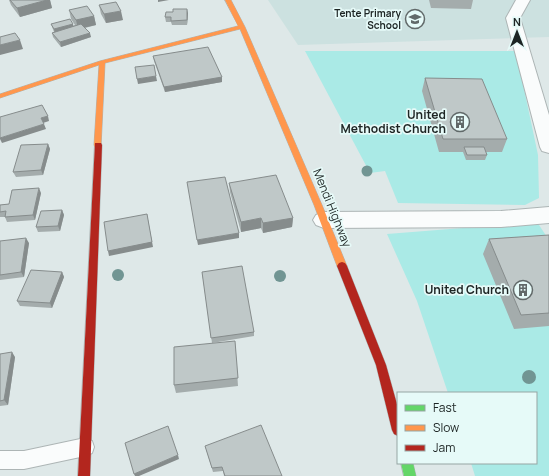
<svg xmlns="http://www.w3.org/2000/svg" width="549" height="476" font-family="Manrope,sans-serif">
	<rect width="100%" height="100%" fill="#dee8e8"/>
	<path fill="#cce1e0" d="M268,0h281v37l-251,8z"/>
	<path fill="#aaeae6" d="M305,51h211l22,104 1,43 -14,7 -127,-2 -13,-32 -15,2z
		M537,222l12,18v236h-74l-4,-13h65v-70h-88l-31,-92 -30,-67z"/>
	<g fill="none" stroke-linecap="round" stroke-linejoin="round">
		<g stroke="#adb5b5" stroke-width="2">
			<path id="lane" d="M85,438l7,3 2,6 -2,6 -7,3 -61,13h-24v-18h24z"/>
		</g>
		<g stroke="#adb5b5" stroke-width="2">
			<path id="street" d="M516,0h14l-10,18 29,97v38l-7,-2 -2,-4 -34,-129z
				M549,207v16l-48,4 -177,1 -8,-3 -3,-5 3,-5 8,-3 177,-1z"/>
		</g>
		<g stroke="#adb5b5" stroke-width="1">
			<path id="fast" d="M401,463h12l3,13h-12z"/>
		</g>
		<g stroke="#adb5b5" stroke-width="1">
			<path id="slow" d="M225,0h6l14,27 77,178 25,61 -2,3h-6l-2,-3 -23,-61 -74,-176 -135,34 -4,84h-6l-1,-2 5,-80 -99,33v-4l100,-33 138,-35z"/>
		</g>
		<g stroke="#adb5b5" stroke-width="1">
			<path id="jam" d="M95,143h6l1,2 -12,331h-12z
				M342,262l3,1 2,3 39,99 12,43v28l-4,-2 -2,-4 -16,-65 -39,-99 2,-3z"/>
		</g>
		<use href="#lane" fill="#fafcfc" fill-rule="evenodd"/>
		<use href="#street" fill="#fafcfc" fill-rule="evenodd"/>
		<use href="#fast" fill="#63d668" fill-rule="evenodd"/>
		<use href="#slow" fill="#ff974d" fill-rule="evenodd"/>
		<use href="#jam" fill="#b3261e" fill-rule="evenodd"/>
	</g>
	<g fill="#719593">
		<circle cx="367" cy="171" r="5.5"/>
		<circle cx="118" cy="275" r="6"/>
		<circle cx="280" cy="276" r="6"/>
		<circle cx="529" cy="377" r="7"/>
	</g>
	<path fill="#a4acac" d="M9,0h41l2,8 -32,9 -9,-12z
		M429,0h44l-2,9 -40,-1z
		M99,5l24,15 -17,3 -5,-9z
		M69,10l25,6 2,9 -11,3 6,9 -30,10 -8,-10 -1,-4 2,-1 -3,-8h22v2l2,-1 -4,-6z
		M188,13l-1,12h-15l-1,-3h-5l-1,-5z
		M153,56l69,21v5l-57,10 -11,-31z
		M425,78l82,61 -5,13h-16l1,3 -2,5h-19l-3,-8h-24l-17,-61z
		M48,144l2,5 -7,26 -27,2 -3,-5z
		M229,183l64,35 -1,9 -29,6 -2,-5 -20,4 -11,-40z
		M41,193l-6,27 -28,2 -2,-5h-5v-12l9,-1z
		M62,210l2,5 -4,16 -22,1 -2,-5z
		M549,235v91l-35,3 -31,-75 6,-15z
		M0,241l29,2 -5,34 -24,3z
		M62,272l2,5 -12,31 -32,-2 -3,-5z
		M202,272l52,60v4l-42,7z
		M235,341l3,45 -62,7 -2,-8z
		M0,354l15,3 -7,48 -8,1z
		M205,446l77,30h-58l-1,-5 -10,1z"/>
	<path fill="#868c8c" d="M47,0h3l2,8 -32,9 -3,-9z
		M158,0h11l-11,2z
		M187,9l1,4 -1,12z
		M121,11l2,9 -17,3 -2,-9z
		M94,16l2,9 -18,4 -2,-9z
		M73,24l1,5 -19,5 -1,-5z
		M90,33l1,4 -30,10 -1,-5z
		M20,40l3,9 -23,6v-10z
		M156,76l1,5 -19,3 -1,-5z
		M222,77v5l-57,10 -1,-5z
		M48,116l1,5 -6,2 -2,-5z
		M44,124l2,5 -44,14 -2,-4v-1z
		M48,144l2,5 -7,26 -2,-5z
		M39,188l2,5 -6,27 -2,-5z
		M62,210l2,5 -4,16 -2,-5z
		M147,214l6,33 -44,9 -1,-5z
		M261,218v10l-20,4v-10z
		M293,218l-1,9 -29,6v-10z
		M239,233v5l-41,7 -1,-5z
		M26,238l3,5 -5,34 -3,-5z
		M62,272l2,5 -12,31 -2,-5z
		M12,352l3,5 -7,48 -4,-5z
		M178,455l1,4 -40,17h-4l-1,-2z"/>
	<path fill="#bfc8c8" stroke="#868c8c" d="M10,0h37l-30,8z
		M116,2l5,9 -17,3 -5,-9z
		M87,6l7,10 -18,4 -7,-10z
		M173,9h14v11l-16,1v-4h-6l1,-5h7z
		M70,19l3,5 -19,5 -3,-5z
		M81,24l9,9 -30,9 -8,-9z
		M15,33l5,7 -20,5v-8z
		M208,47l14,30 -58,10 -11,-31z
		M154,65l2,11 -19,3 -2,-12z
		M425,78l57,1 25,60h-64z
		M42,105l6,11 -7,2 3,6 -44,14v-21z
		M48,144l-7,26 -28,2 8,-27z
		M464,147h20l3,8h-20z
		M276,175l17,43 -30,5 -2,-5 -20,4 -12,-39z
		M225,177l14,56 -42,7 -10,-58z
		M39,188l-6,27 -28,2 1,-6 -6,1v-7l9,-1 3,-14z
		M62,210l-4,16 -22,1 5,-16z
		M147,214l5,28 -44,9 -4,-29z
		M549,235v78l-28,2 -32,-76z
		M26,238l-5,34 -21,3v-34z
		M242,266l12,66 -43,6 -9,-66z
		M31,270l31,2 -12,31 -33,-2z
		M235,341l3,37 -64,7v-38z
		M12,352l-8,48 -4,1v-47z
		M261,425l21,51h-57l-3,-9 -10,1 -7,-22z
		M168,426l10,29 -44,19 -9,-31z"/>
	<defs>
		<g id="school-ring" transform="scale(1)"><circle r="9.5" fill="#e6faf8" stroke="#616969" stroke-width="1.5"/><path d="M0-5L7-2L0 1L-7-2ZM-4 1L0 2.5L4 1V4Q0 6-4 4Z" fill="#616969"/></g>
		<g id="building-ring" transform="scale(1)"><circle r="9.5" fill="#e6faf8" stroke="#616969" stroke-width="1.5"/><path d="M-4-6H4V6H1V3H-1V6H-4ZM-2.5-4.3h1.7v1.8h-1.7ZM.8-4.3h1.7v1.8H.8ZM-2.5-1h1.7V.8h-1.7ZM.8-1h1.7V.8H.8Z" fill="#616969"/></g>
	</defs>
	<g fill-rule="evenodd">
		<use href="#school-ring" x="415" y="19"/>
		<use href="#building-ring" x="460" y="122"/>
		<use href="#building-ring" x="523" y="290"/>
	</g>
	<g text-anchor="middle" stroke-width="3.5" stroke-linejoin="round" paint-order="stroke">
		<g font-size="10" font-weight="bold" fill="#1d2524" stroke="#e6faf8" text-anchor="end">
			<text x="401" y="17">Tente Primary<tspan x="401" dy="12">School</tspan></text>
		</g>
		<g font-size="12" font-weight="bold" fill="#1d2524" stroke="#e6faf8" text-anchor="end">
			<text x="446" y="119">United<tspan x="446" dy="14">Methodist Church</tspan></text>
			<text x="509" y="294">United Church</text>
		</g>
		<g font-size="12" fill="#1d2524" stroke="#e6faf8">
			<text transform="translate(332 208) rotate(68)" y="4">Mendi Highway</text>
		</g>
	</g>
	<rect x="397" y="392" width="140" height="72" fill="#e6faf8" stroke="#96a5a3"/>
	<rect x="405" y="405" width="20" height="6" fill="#63d668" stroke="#96a5a3"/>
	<text x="433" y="412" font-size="12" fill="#1d2524">Fast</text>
	<rect x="405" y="425" width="20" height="6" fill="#ff974d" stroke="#96a5a3"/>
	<text x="433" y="432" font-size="12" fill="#1d2524">Slow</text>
	<rect x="405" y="445" width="20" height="6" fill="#b3261e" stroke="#96a5a3"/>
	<text x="433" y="452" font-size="12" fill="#1d2524">Jam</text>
	<g transform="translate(517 32)" stroke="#e6faf8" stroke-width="3" paint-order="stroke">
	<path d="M0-3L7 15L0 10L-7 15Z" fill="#1d2524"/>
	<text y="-6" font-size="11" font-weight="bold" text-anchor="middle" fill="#1d2524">N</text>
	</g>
</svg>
